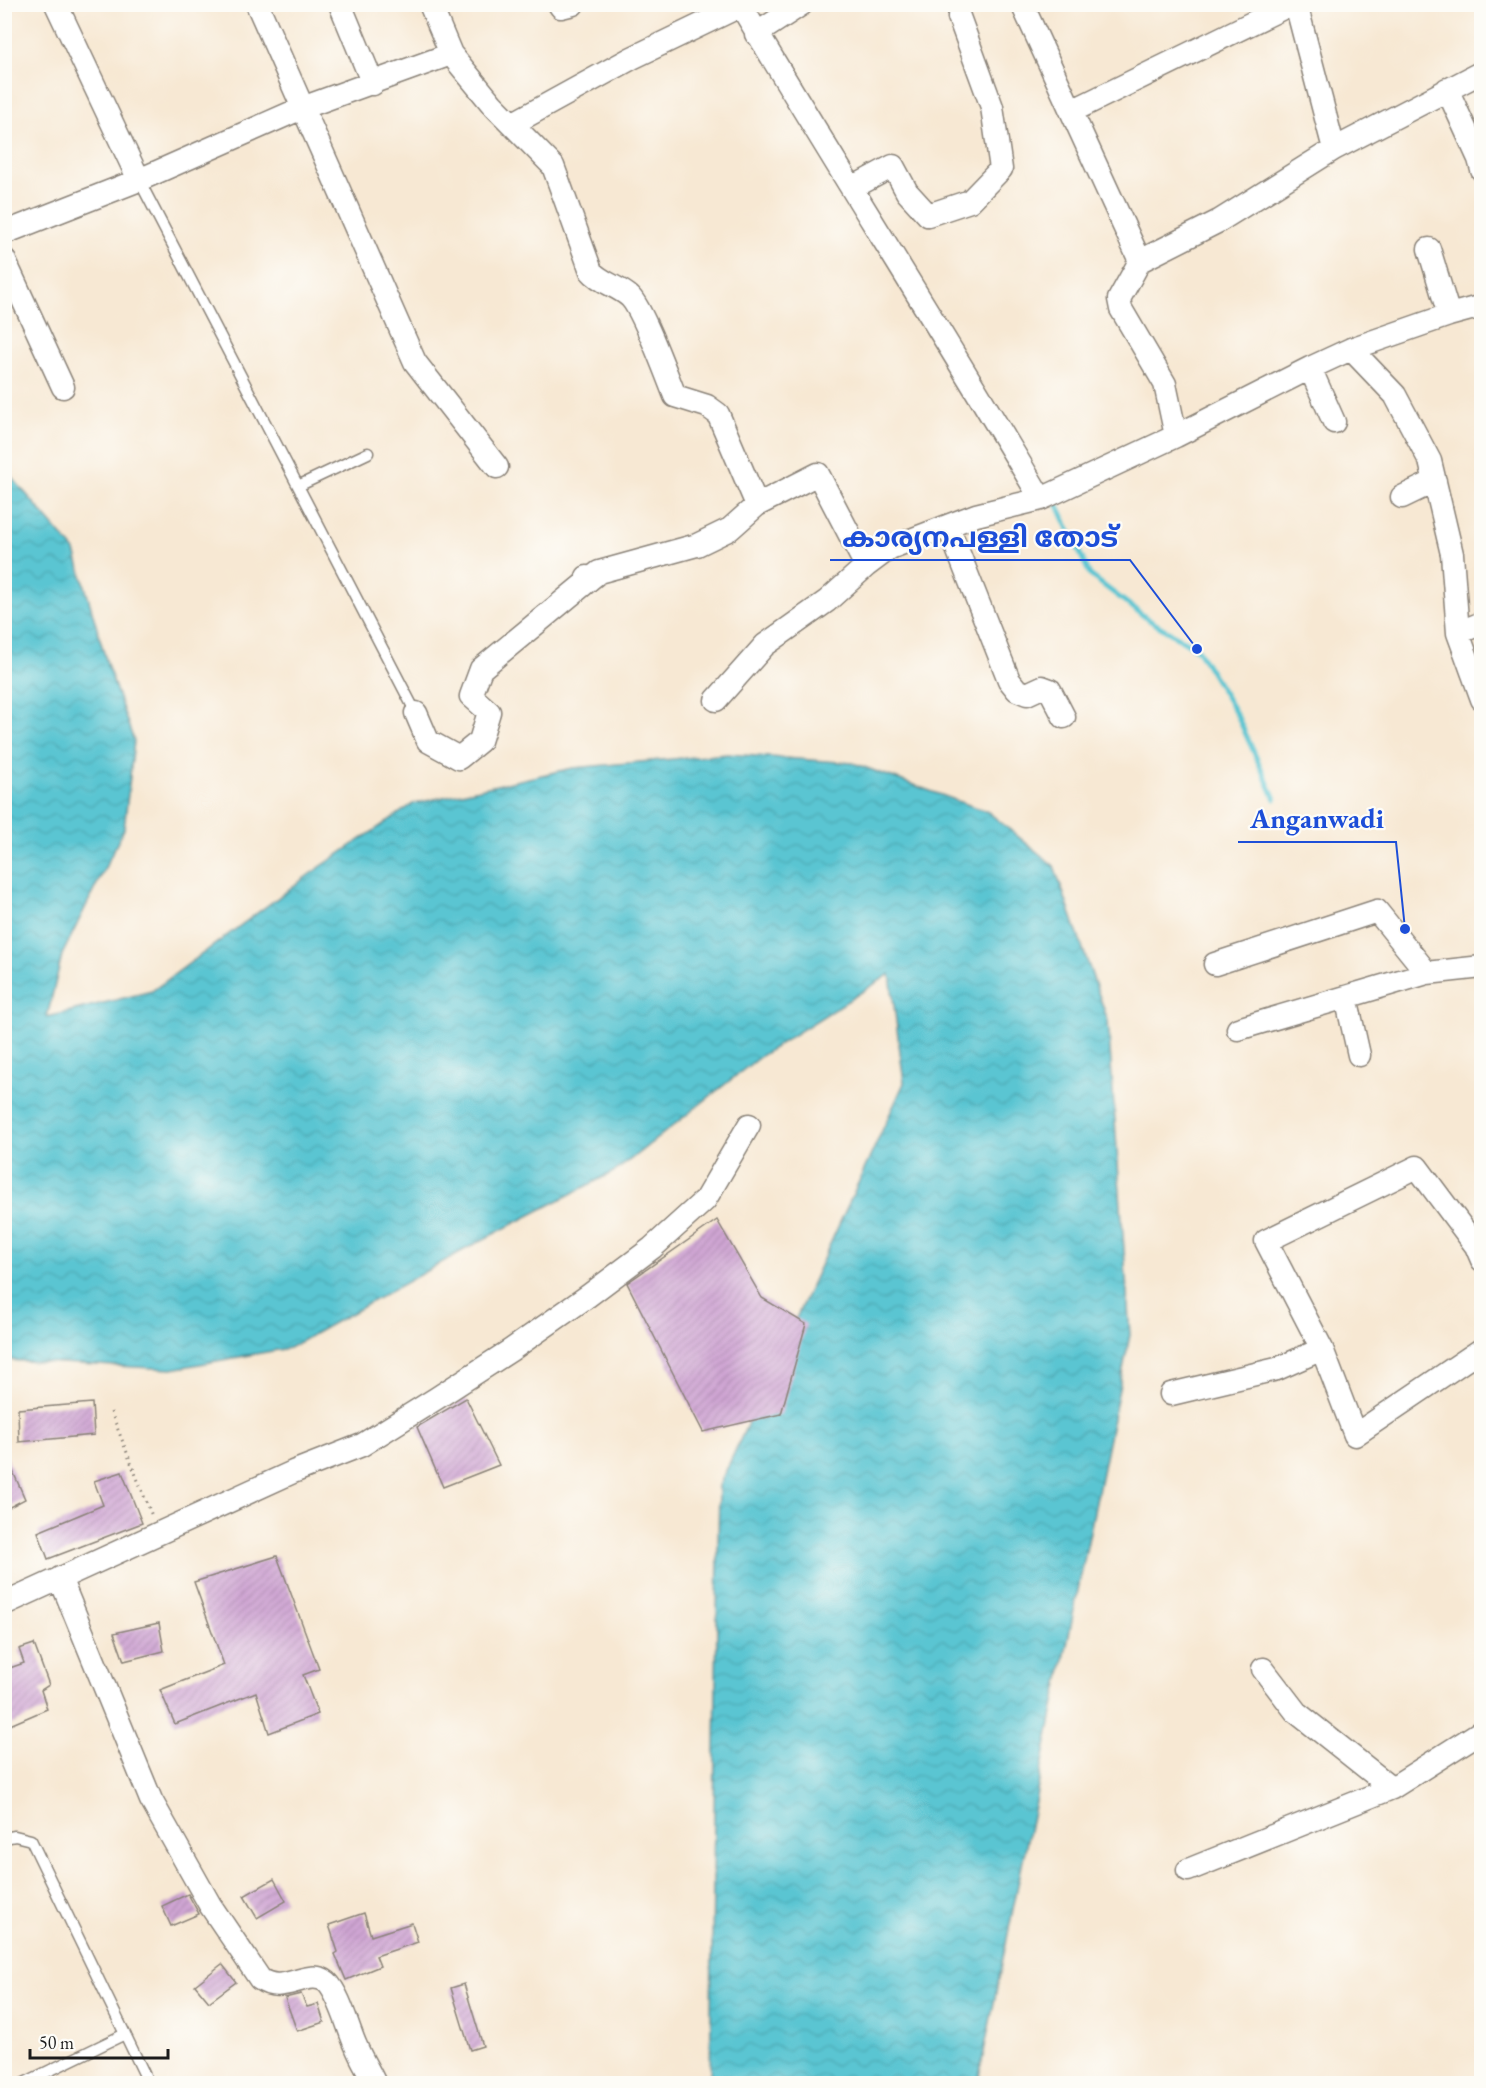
<svg xmlns="http://www.w3.org/2000/svg" width="1486" height="2088" font-family="'EB Garamond','Noto Sans Malayalam',serif">
	<defs>
		<pattern id="water-waves" width="16" height="10" patternUnits="userSpaceOnUse" patternTransform="scale(1.5)"><rect width="16" height="10" fill="#5ac5d2"/><path d="M0 5q4-4 8 0t8 0" fill="none" stroke="#4ea9b4"/></pattern>
		<pattern id="building-hatch" width="6" height="6" patternUnits="userSpaceOnUse" patternTransform="scale(1.5)"><rect width="6" height="6" fill="#cfa5d3"/><path d="M-1 1l2-2M0 6l6-6M5 7l2-2" fill="none" stroke="#b18db5"/></pattern>
	</defs>
	<rect width="100%" height="100%" fill="#fdfcf7"/>
	<filter id="ink" filterUnits="userSpaceOnUse"><feTurbulence type="fractalNoise" baseFrequency=".0167" numOctaves="2"/><feDisplacementMap in="SourceGraphic" scale="12" xChannelSelector="R" yChannelSelector="G"/><feConvolveMatrix kernelMatrix="1 2 1 2 8 2 1 2 1" color-interpolation-filters="sRGB"/></filter>
	<filter id="wash" filterUnits="userSpaceOnUse"><feTurbulence type="fractalNoise" baseFrequency=".008" numOctaves="4" result="noise"/><feDisplacementMap in="SourceGraphic" scale="24" xChannelSelector="R" yChannelSelector="G"/><feGaussianBlur stdDeviation="1.35" result="paint"/><feColorMatrix in="noise" values="0 0 0 0 0 0 0 0 0 0 0 0 0 0 0 0 0 1.4 0 .05"/><feComposite in="paint" operator="in"/></filter>
	<g filter="url(#wash)">
		<rect width="100%" height="100%" fill="#f7e8d3"/>
		<path fill="url(#water-waves)" stroke="#3b7077" stroke-width="1.5" d="M4,468l71,83 33,116 26,74 -10,88 -62,126 -15,62 105,-26 158,-117 103,-70 160,-36 155,-14 125,9 135,49 66,54 54,155 22,314 -151,741 8,7h-277l9,-597 185,-403 -14,-109 -128,81 -145,115 -137,71 -191,107 -117,21 -167,-9z"/>
		<g fill="none" stroke-linecap="round" stroke-linejoin="round">
			<path stroke="#5ac5d2" stroke-width="5" d="M1055,499l35,76 59,45 48,29 40,66 38,84"/>
		</g>
		<g id="blocks">
			<path fill="url(#building-hatch)" d="M717,1220l45,78 44,26 -25,90 -78,18 -76,-149z
				M466,1398l33,67 -56,22 -26,-60z
				M92,1403l2,32 -75,7 -1,-33z
				M4,1451l21,48 -21,11z
				M122,1472l20,51 -94,36 -10,-27 65,-27 -9,-24z
				M277,1556l42,113 -16,6 15,39 -49,19 -13,-41 -81,32 -15,-34 64,-25 -30,-83z
				M159,1623l5,28 -40,10 -10,-28z
				M34,1644l15,41 -8,5 6,19 -37,16 -6,-14v-41l20,-7 -5,-14z
				M274,1879l12,22 -29,17 -13,-22z
				M188,1894l11,20 -28,12 -9,-20z
				M364,1913l7,23 41,-13 6,19 -42,14 4,10 -34,14 -11,-26 3,-2 -9,-27z
				M222,1964l14,18 -27,20 -14,-17z
				M464,1984l19,62 -13,4 -19,-62z
				M301,1994l6,13 11,-3 6,18 -27,9 -12,-33z"/>
		</g>
	</g>
	<g filter="url(#ink)">
		<use href="#blocks" fill-opacity="0" stroke="#8a8278" stroke-width="1.5"/>
		<g fill="none" stroke-linecap="round" stroke-linejoin="round">
			<g stroke="#8a8278" stroke-width="13">
				<path id="lane" d="M139,180l277,533
					M298,486l70,-33
					M4,1838l11,-2 16,4 94,194
					M4,2080l2,4
					M22,2084l103,-50 24,50"/>
			</g>
			<g stroke="#8a8278" stroke-width="25">
				<path id="street" d="M56,4l83,176
					M257,4l158,358 82,105
					M340,4l33,80
					M430,4l21,50
					M559,4l2,3 12,-3
					M740,4c98,166 203,328 301,495
					M1022,4l118,257
					M1296,4l38,145
					M756,34l46,-30
					M1447,89l32,70 3,11
					M1072,111l219,-107
					M512,124l120,-66 108,-52
					M852,188l41,-22 14,26 21,23 42,-14 31,-32 -9,-62 -33,-90
					M4,233l135,-53 163,-72 149,-54 41,50 61,62 38,105c10,12 27,15 39,26 13,13 37,79 45,99l32,10 11,8 39,91 61,-31 48,92
					M1429,249l20,66
					M4,259l59,128
					M1351,349l44,46 35,66 22,93 6,79 24,66
					M1310,368l24,54
					M1176,436l-11,-52 -44,-75 -2,-10 21,-38 79,-40 115,-72 148,-77
					M1402,497l33,-16
					M948,526l61,154 8,10 10,4 15,-7 8,3 14,27
					M587,577l2,3 10,-8 98,-27 33,-16 27,-24
					M1458,633l24,-10
					M716,700l49,-55 62,-44 39,-35 24,-18 86,-33 65,-16 135,-63 134,-68 41,-19 98,-34 33,-9
					M416,713l12,28 31,17 21,-17 9,-29 -18,-16 10,-27 108,-89
					M1215,964l162,-53 50,62
					M1346,997l13,58
					M1238,1029l189,-56 55,-6
					M1482,1260l-6,-14 -59,-79 -151,74 56,108 33,86 127,-86
					M1171,1394l106,-25 45,-20
					M60,1578l91,222 59,105 50,74c17,12 31,2 49,-1 6,-1 13,0 18,4 13,13 21,47 29,64 5,13 13,25 19,38
					M4,1604l289,-132 69,-27 75,-47 74,-48 77,-54 64,-48 53,-48 44,-75
					M1263,1669l33,43 96,76
					M1188,1870l204,-82 90,-57"/>
			</g>
			<path stroke="#8a8278" stroke-width="3" stroke-dasharray="1.5 4.5" stroke-linecap="butt" d="M111,1412l41,104"/>
			<use href="#lane" stroke="#fff" stroke-width="10"/>
			<use href="#street" stroke="#fff" stroke-width="22"/>
		</g>
	</g>
	<path fill="none" stroke="#1d4ed8" stroke-width="2" d="M1197 649L1130 560H830M1405 929L1396 842H1238"/>
	<g fill="#1d4ed8" stroke="#fdfcf7" stroke-width="2">
		<circle cx="1197" cy="649" r="6"/>
		<circle cx="1405" cy="929" r="6"/>
	</g>
	<g font-size="28" text-anchor="middle" font-weight="bold" fill="#1d4ed8" stroke="#fdfcf7" stroke-width="4.5" stroke-linejoin="round" paint-order="stroke">
		<text x="980" y="547">കാര്യനപള്ളി തോട്</text>
		<text x="1317" y="828">Anganwadi</text>
	</g>
	<rect width="1486" height="2088" fill="none" stroke="#fdfcf7" stroke-width="24"/>
	<path d="M30 2049v9h138v-9" fill="none" stroke="#1c1c1c" stroke-width="3"/>
	<text x="39" y="2049" font-size="18" fill="#1c1c1c" stroke="#fdfcf7" stroke-width="4.5" paint-order="stroke">50 m</text>
</svg>
